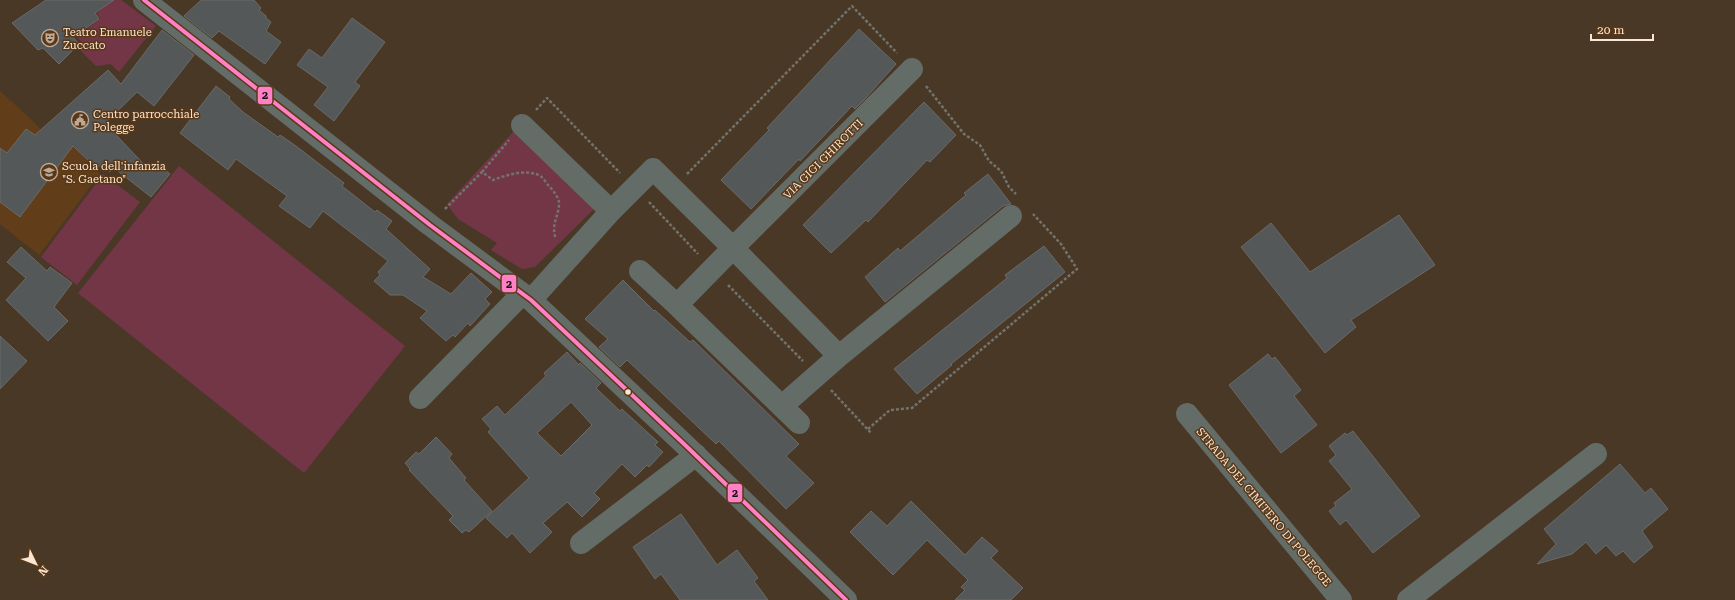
<svg xmlns="http://www.w3.org/2000/svg" width="1735" height="600" font-family="'Roboto Serif',serif">
	<rect width="100%" height="100%" fill="#4a3826"/>
	<path fill="#613d19" d="M0,91l33,30 9,10 9,-6 49,49 -61,81 -39,-31z"/>
	<path fill="#733646" d="M112,0h9l3,2 32,24 -37,46 -8,-8 -15,2 -18,-18 4,-6 -6,-5 24,-18 -3,-6z
		M514,131l80,78 -59,58 -13,2 -31,-19 6,-7 -39,-24 -11,-15z
		M179,166l226,180 -101,127 -226,-180z
		M103,174l37,28 -63,83 -36,-28z"/>
	<path fill="#545859" stroke="#6a6a67" fill-rule="evenodd" d="M46,0h68l-19,13 4,6 -26,18 6,7 -20,20 -16,-16 -5,2 -26,-27z
		M201,0h53l7,8 -2,2 7,6v2l5,4 -5,9 15,11 -16,22 -46,-33 -7,7 -28,-22z
		M352,18l33,24 -30,40 5,4 -26,35 -20,-16 14,-18 -31,-22 12,-16 13,9z
		M859,29l37,35 -31,35 -10,10 -3,-3 -52,55 -1,-2 -48,50 -30,-29 48,-50 -2,-2z
		M162,30l32,25 -40,51 -17,-14 -32,31 46,49 6,-8 13,10 -19,23 -37,-29 -4,4 -9,-8 -4,5 -24,-23 -53,71 -20,-15v-54l7,5 19,-24 9,6 73,-65 13,14z
		M216,86l14,11 -1,2 14,13 35,25 2,-2 16,11 48,37 -2,3 33,26 2,-2 15,11 -6,8 44,40 -7,8 28,17 20,-21 21,19 -7,7 5,5 -20,22 -2,-3 -13,14 -2,-2 -7,6 -26,-23 7,-7 -24,-16h-13l-16,-14 6,-6 -2,-3 10,-11 -65,-50 -13,17 -31,-22 8,-10 -51,-37 -8,11 -48,-37z
		M924,102l32,33 -26,27 -3,-2 -59,62 -2,-2 -35,33 -28,-28z
		M988,174l23,30 -8,2 -118,96 -20,-25 33,-29 2,3 66,-56 -2,-2z
		M1399,215l36,50 -84,55 5,7 -31,26 -84,-106 30,-24 39,49z
		M1044,246l21,26 -114,92 1,1 -35,29 -23,-25 113,-91 -2,-3z
		M21,247l26,24 3,-4 22,16 -18,24 14,14 -20,20 -42,-41 20,-22 -19,-16z
		M623,280l31,31 1,-1 35,32 3,-2 106,104 -13,12 28,27 -28,26 -67,-68 -3,3 -89,-84 -7,7 -21,-20 9,-8 -23,-20z
		M0,336l27,25 -27,28z
		M567,352l12,13 1,-2 21,20 -5,5 24,23 2,-2 36,33 -3,3 8,7 -14,15 -2,-2 -12,12 -13,-13 -28,29 6,6 -18,18 -15,-15 -24,21 9,9 -22,21 -18,-20 -5,5 -21,-20 43,-40 -41,-46 3,-3 -9,-10 15,-13 8,9 41,-39 -2,-3zM571,402l21,23 -31,31 -24,-23z
		M1268,354l4,5 3,-2 26,33 -7,6 23,29 -36,28 -52,-68z
		M1353,431l67,85 -47,37 -27,-33 -6,5 -11,-14 7,-5 -2,-3 18,-14 -23,-28 7,-6 -7,-9 16,-13 2,2z
		M436,437l16,17 -3,4 17,20 -2,2 28,31 -23,21 -3,-2 -4,3 -13,-13 4,-4 -44,-46 1,-1 -5,-6 11,-11 3,2z
		M1620,464l25,29 6,-5 17,21 -26,22 11,16 -19,16 -11,-12 -7,5 -10,-11 -10,9 -10,-12 -14,12 -35,10 19,-20 -12,-15z
		M911,501l54,54 17,-18 16,14 -7,7 32,30 -12,12h-56l10,-10 -4,-3 7,-7 -41,-40 -34,35 -43,-43 21,-21 16,15z
		M681,514l36,51 20,-15 21,28 -4,3 14,19h-88l-19,-26 -6,5 -22,-32z"/>
	<g fill="none" stroke-linecap="round" stroke-linejoin="round">
		<path stroke="#73736d" stroke-width="2.5" stroke-dasharray="3 2" stroke-linecap="butt" d="M926,86l38,48 16,11 9,16 12,10 8,16 7,7
			M536,110l11,-12 73,75
			M482,172l27,-32
			M687,174l165,-168 45,47
			M649,202l49,52
			M445,209l37,-37 11,8c14,-5 31,-11 46,-5 4,2 7,8 10,11 4,4 9,11 10,16 1,12 -9,23 -3,37
			M728,285l75,76
			M831,390l40,43
			M868,429l22,-19 22,-2 165,-139 -16,-25 -28,-30"/>
		<path stroke="#646c67" stroke-width="22" d="M144,0l286,225 101,75 152,143 163,157
			M912,69l-179,179 106,108 172,-140
			M522,125l89,86 -80,89
			M611,211l42,-42 80,79 -56,57 -37,-34
			M677,305l122,118
			M420,398l102,-104
			M782,406l57,-50
			M1187,414l154,186
			M581,543l115,-88
			M1408,600l188,-146"/>
		<g stroke="#593817" stroke-width="7">
			<path id="bus-1" d="M144,0l286,225 101,75 152,143 163,157"/>
		</g>
		<use href="#bus-1" stroke="#ff80c5" stroke-width="4"/>
	</g>
	<defs>
		<g id="theatre-ring" transform="scale(0.9)"><circle r="9.5" fill="#593817" stroke="#bda997" stroke-width="1.5"/><path d="M-5-5.5Q0-4 5-5.5V0Q5 5 0 6Q-5 5-5 0ZM-3.3-2.5H-1v1.5H-3.3ZM1-2.5H3.3v1.5H1ZM-2.8 1Q0 5.5 2.8 1Z" fill="#bda997"/></g>
		<g id="civic-ring" transform="scale(0.9)"><circle r="9.5" fill="#593817" stroke="#bda997" stroke-width="1.5"/><path d="M-.6-6.5H3V-4.5H.6V-3L4-1V1h2V6H-6V1h2V-1L-.6-3ZM-1.2 2.5V6h2.4V2.5Z" fill="#bda997"/></g>
		<g id="school-ring" transform="scale(0.9)"><circle r="9.5" fill="#593817" stroke="#bda997" stroke-width="1.5"/><path d="M0-5L7-2L0 1L-7-2ZM-4 1L0 2.5L4 1V4Q0 6-4 4Z" fill="#bda997"/></g>
	</defs>
	<g fill-rule="evenodd">
		<use href="#theatre-ring" x="50" y="38"/>
		<use href="#civic-ring" x="80" y="120"/>
		<use href="#school-ring" x="49" y="172"/>
	</g>
	<circle fill="#fbe6d4" stroke="#593817" stroke-width="1.5" cx="628" cy="392" r="3.5"/>
	<g text-anchor="middle" stroke-width="3" stroke-linejoin="round" paint-order="stroke">
		<g font-size="11" fill="#fbe6d4" stroke="#593817" text-anchor="start">
			<text x="63" y="36">Teatro Emanuele<tspan x="63" dy="13">Zuccato</tspan></text>
			<text x="93" y="118">Centro parrocchiale<tspan x="93" dy="13">Polegge</tspan></text>
			<text x="62" y="170">Scuola dell'infanzia<tspan x="62" dy="13">"S. Gaetano"</tspan></text>
		</g>
		<g font-size="11" fill="#fbe6d4" stroke="#593817">
			<text transform="translate(823 159) rotate(-45)" y="4">VIA GIGI GHIROTTI</text>
			<text transform="translate(1264 507) rotate(50)" y="4">STRADA DEL CIMITERO DI POLEGGE</text>
		</g>
	</g>
	<g stroke="#593817" stroke-width="1.5">
		<rect x="257" y="86" width="16" height="19" rx="4" fill="#ff80c5"/>
		<rect x="501" y="274" width="16" height="19" rx="4" fill="#ff80c5"/>
		<rect x="727" y="483" width="16" height="20" rx="4" fill="#ff80c5"/>
	</g>
	<g font-size="11" text-anchor="middle" font-weight="bold" fill="#111">
		<text x="265" y="99">2</text>
		<text x="509" y="288">2</text>
		<text x="735" y="497">2</text>
	</g>
	<g transform="translate(36 564) rotate(133)" stroke="#593817" stroke-width="3" paint-order="stroke">
	<path d="M0-3L7 15L0 10L-7 15Z" fill="#fbe6d4"/>
	<text y="-6" font-size="11" font-weight="bold" text-anchor="middle" fill="#fbe6d4">N</text>
	</g>
	<path d="M1591 34v6h62v-6" fill="none" stroke="#fbe6d4" stroke-width="2"/>
	<text x="1597" y="34" font-size="12" fill="#fbe6d4" stroke="#593817" stroke-width="3" paint-order="stroke">20 m</text>
</svg>
